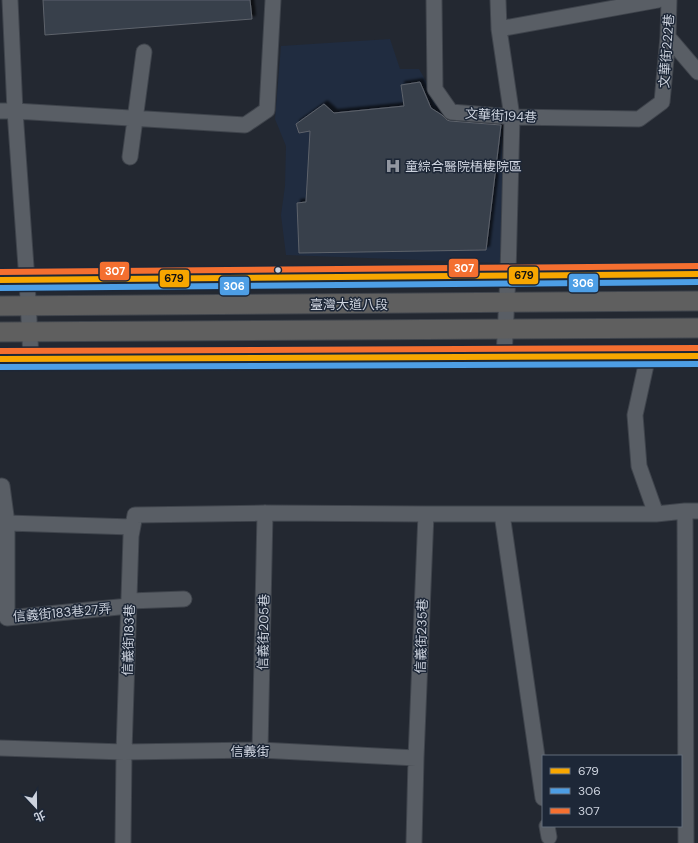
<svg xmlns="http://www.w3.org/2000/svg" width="698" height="843" font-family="'DM Sans','Noto Sans TC',sans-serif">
	<defs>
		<filter id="shadow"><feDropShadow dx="3.5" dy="-3.5" stdDeviation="1" flood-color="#0009"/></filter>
	</defs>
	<rect width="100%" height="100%" fill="#232831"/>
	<path fill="#202c40" d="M390,39l10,30h19l24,42 59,2v150l-216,-8 -5,-40 4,-29 1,-40 -11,-27 6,-73z"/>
	<path fill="#373f4c" stroke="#5e636b" filter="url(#shadow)" d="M43,0h207l2,19 -207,16z
		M420,82l11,26 11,7 5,5 3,1 51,4 -15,125 -187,3 -2,-50 9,-1 4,-71 -11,2 -3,-9 28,-20 10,9 70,-7 -3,-21z"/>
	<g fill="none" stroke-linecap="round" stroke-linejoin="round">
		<g stroke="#3f444c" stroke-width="17">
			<path id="minor" d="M10,0l5,111 12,170 4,77
				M434,0l1,89 16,23 61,5 127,2 23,-17 6,-65 1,-37
				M498,0l1,29 13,88 -4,158 -4,82
				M499,29l159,-29
				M668,37l30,35
				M0,111h15l230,14 22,-15 6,-110
				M130,157l14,-105
				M648,356l-13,59 4,51 17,48
				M2,486l5,37v95l122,-12
				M685,511l1,332
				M502,514l41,284
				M7,523l125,4
				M129,601l55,-2
				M0,748l124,4 136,-2 156,8
				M260,750l5,-237
				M547,826l2,11
				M123,843l1,-91 7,-216 4,-21 130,-2 161,1h230l29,-3h13
				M414,843l2,-85 10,-244"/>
		</g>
		<g stroke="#3f444c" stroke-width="21">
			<path id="major" d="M0,280l698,-6
				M0,306l698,-5
				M0,332l698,-4
				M0,359l698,-3"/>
		</g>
		<use href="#minor" stroke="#595e65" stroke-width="15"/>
		<use href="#major" stroke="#5f5f5f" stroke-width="19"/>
		<g stroke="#1d2737" stroke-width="9">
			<path id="bus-1" d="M0,280l698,-6
				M0,359l698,-3"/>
		</g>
		<g stroke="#1d2737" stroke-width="9">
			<path id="bus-2" d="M0,288l698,-6
				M0,367l698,-3"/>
		</g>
		<g stroke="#1d2737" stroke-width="9">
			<path id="bus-3" d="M0,272l698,-6
				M0,351l698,-3"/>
		</g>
		<use href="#bus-1" stroke="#f7a600" stroke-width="6"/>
		<use href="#bus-2" stroke="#4d9ee5" stroke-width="6"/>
		<use href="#bus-3" stroke="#f46f30" stroke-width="6"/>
	</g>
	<defs>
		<g id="hospital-bare" transform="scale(1.2)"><path d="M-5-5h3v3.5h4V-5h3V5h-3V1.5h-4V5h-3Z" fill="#9297a1" stroke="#1d2737" stroke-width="2.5" paint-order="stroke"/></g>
	</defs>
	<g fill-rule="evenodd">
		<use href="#hospital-bare" x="393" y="166"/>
	</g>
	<circle fill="#cdd3de" stroke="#1d2737" stroke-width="1.5" cx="278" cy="270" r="3.5"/>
	<g text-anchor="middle" stroke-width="3" stroke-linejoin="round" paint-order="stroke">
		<g font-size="13" fill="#cdd3de" stroke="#1d2737">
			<text transform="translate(666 51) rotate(-86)" y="5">文華街222巷</text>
			<text transform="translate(501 115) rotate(3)" y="5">文華街194巷</text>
			<text x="349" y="309">臺灣大道八段</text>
			<text transform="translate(62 612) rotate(-5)" y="5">信義街183巷27弄</text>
			<text transform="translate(263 632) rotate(-89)" y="5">信義街205巷</text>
			<text transform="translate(421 636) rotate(-88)" y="5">信義街235巷</text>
			<text transform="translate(128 640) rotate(-88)" y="5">信義街183巷</text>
			<text x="250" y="756">信義街</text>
		</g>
		<g font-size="13" fill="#cdd3de" stroke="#1d2737" text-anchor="start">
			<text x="405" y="171">童綜合醫院梧棲院區</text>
		</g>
	</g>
	<g stroke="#1d2737" stroke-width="1.5">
		<rect x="448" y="258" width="31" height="20" rx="4" fill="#f46f30"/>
		<rect x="99" y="261" width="31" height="20" rx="4" fill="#f46f30"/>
		<rect x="508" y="266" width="31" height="19" rx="4" fill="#f7a600"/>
		<rect x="159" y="269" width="31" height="19" rx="4" fill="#f7a600"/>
		<rect x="568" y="273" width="31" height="20" rx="4" fill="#4d9ee5"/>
		<rect x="219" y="276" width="31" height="20" rx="4" fill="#4d9ee5"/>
	</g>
	<g font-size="11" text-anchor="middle" font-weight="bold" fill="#fff">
		<text x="464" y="272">307</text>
		<text x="115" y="275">307</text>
		<text x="583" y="287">306</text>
		<text x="234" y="290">306</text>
	</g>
	<g font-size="11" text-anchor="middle" font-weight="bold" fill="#111">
		<text x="524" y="279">679</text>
		<text x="174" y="282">679</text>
	</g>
	<rect x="542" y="755" width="140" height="72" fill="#1d2737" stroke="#636c7a"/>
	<rect x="550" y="768" width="20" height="6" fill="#f7a600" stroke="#636c7a"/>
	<text x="578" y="775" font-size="12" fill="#cdd3de">679</text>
	<rect x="550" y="788" width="20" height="6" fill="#4d9ee5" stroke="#636c7a"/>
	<text x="578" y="795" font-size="12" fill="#cdd3de">306</text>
	<rect x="550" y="808" width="20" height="6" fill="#f46f30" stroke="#636c7a"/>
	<text x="578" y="815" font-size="12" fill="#cdd3de">307</text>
	<g transform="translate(36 807) rotate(158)" stroke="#1d2737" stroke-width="3" paint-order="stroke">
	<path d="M0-3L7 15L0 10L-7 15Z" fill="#cdd3de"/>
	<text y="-6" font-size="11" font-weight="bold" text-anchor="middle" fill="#cdd3de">北</text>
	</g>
</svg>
